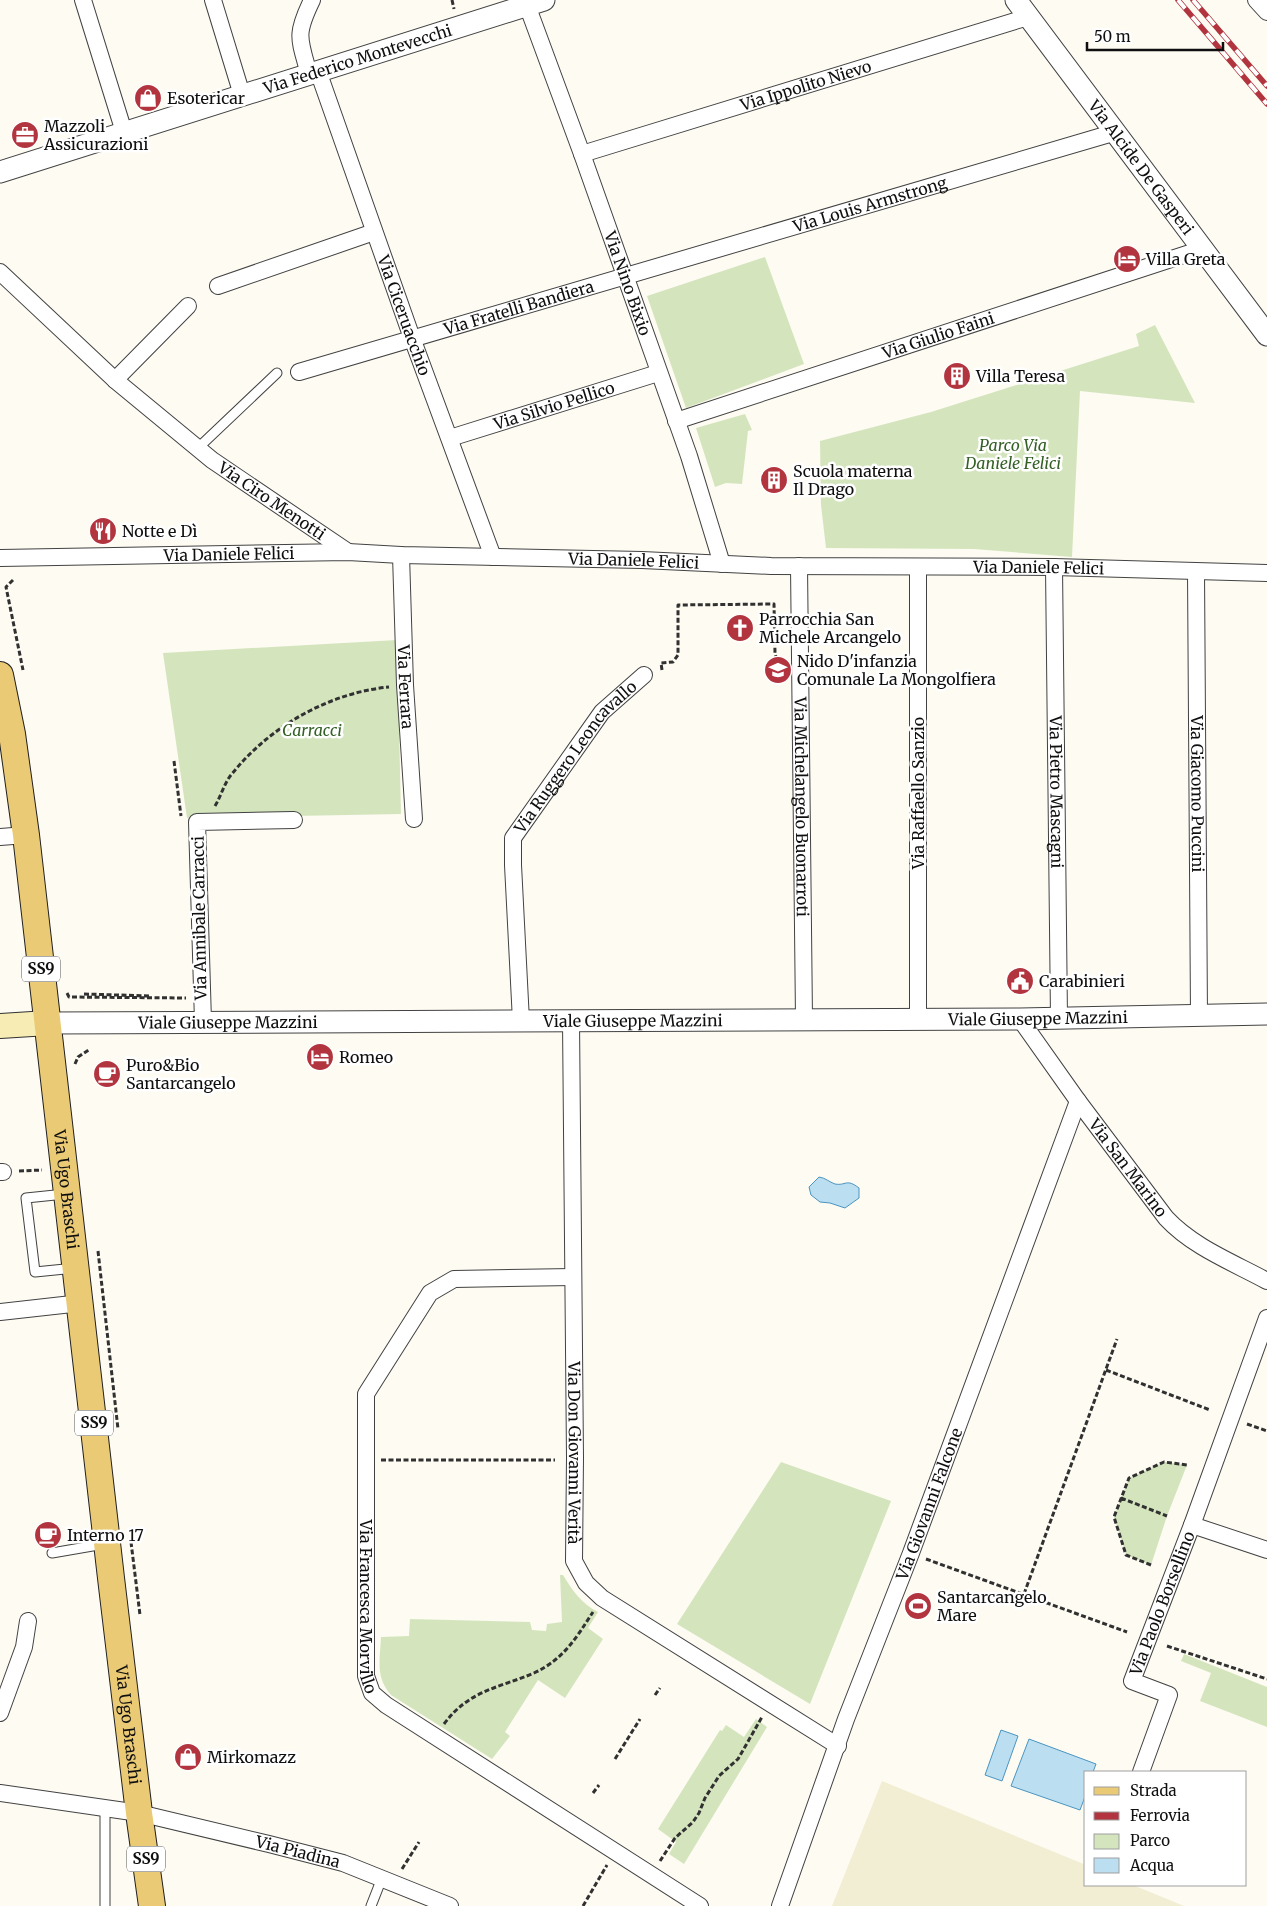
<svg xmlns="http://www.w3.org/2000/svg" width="1267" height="1906" font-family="Merriweather,serif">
	<rect width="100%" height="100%" fill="#fefbf2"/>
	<path fill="#f2eed4" d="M882,1781l204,84v20h47l51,21h-352z"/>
	<path fill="#d4e5be" d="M765,257l39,107 -118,44 -39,-112z
		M1155,325l40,78 -115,-12 -8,166 -98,-8 -148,-1 -5,-43 -1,-64 111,-29 208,-66 -3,-12z
		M745,414l7,16 -4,1 -6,53 -16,-1 -11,4 -19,-59z
		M397,640l4,174 -214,4 -24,-165z
		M781,1462l110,39 -81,203 -133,-80z
		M1164,1462l23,3 -20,51 -16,49 -25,-10 -12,-38 15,-39z
		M560,1575h3c9,15 19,29 35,37l-10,16 15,11 -38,59 -27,-18 -33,52 5,4 -18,23 -101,-64c-16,-18 -11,-35 -10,-58l28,-1 1,-17 120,3 2,8 14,1 1,-7 15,-2z
		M1184,1654l83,33v40l-67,-26 11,-28 -30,-12z
		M756,1719l11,8 -83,137 -15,-10 7,-12 -18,-13 62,-99 2,1 4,-6 18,12z"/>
	<path fill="#bbdef0" stroke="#4a95c0" d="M819,1177c7,1 10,5 16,7 11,2 11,-6 24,4v10l-14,10 -15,-5 -10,-1 -9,-7 -2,-8z
		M1001,1730l17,6 -16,45 -17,-6z
		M1029,1739l67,25 -3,8h-7v22l-6,16 -69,-24z"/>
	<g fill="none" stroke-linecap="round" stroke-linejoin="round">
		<g stroke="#424242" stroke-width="11">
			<path id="service" d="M198,448l79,-75
				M65,1194l-39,4 9,74 40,-4
				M52,1553l52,-9
				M105,1906v-98
				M371,1906l11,-28"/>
		</g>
		<g stroke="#424242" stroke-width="18">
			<g id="minor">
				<path d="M83,0l41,132"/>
				<path d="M213,0l29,95"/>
				<path d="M1256,0l11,12"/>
				<path id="s1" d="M527,5l55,149 107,302 33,108"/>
				<path id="s2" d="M318,71l94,267 81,219"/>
				<path d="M309,74c-10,-36 -14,-39 3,-74"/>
				<path id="s3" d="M582,154l446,-137"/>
				<path id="s4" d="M0,272l115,108 97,80 136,92"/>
				<path d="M218,286l156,-54"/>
				<path id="s5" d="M299,372l817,-240"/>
				<path d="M115,380l73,-74"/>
				<path id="s6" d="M676,421l526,-172"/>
				<path id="s7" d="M450,438l208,-65"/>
				<path id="s8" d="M401,555l4,130 9,134"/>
				<path id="s9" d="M0,558l348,-6 53,3 241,5 129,6 283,1 213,6"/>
				<path id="s10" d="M799,566l5,453"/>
				<path d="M918,567v452"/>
				<path id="s11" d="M1054,567l5,451"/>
				<path id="s12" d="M1196,572l3,444"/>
				<path d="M0,837l26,-2"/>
				<path id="s13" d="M1020,1019l58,82 88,117c27,29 66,44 101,63"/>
				<path d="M203,1021l-6,-199 97,-2"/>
				<path id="s14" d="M521,1021l-8,-156v-27l89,-126 42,-37"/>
				<path id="s15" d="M571,1021l4,437 -1,103 12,22 16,15 236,148"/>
				<path d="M0,1172h3"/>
				<path id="s16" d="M573,1277l-119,2 -24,14 -64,101v282l6,17 14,12 314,201"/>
				<path d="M0,1312l81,-9"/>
				<path d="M1192,1525l75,25"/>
				<path d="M0,1713l24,-66 4,-26"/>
				<path id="s17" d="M1141,1772l28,-77 -37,-14 60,-156 75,-207"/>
				<path id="s18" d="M0,1793l139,20 130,31 74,19 107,43"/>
				<path id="s19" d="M780,1906l66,-187 65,-166 167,-452"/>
			</g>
		</g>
		<g stroke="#424242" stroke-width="23">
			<g id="tertiary">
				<path id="s20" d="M1016,0l251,335"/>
				<path id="s21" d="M0,172l544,-172"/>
				<path id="s22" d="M48,1023l972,-4 247,-5"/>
			</g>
		</g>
		<g stroke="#313131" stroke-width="26">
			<path id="secondary" d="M0,1026l48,-3"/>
		</g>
		<g stroke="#202020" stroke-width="28">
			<g id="primary">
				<path id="s23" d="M0,675l12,59 14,101 85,743 28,235 13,93"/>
			</g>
		</g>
		<path stroke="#313131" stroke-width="3" stroke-dasharray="5 2.5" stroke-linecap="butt" d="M452,0l2,9
			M13,580l-7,7 17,83
			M662,670l-1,-7 12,-1 5,-7v-50l96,-1 1,49 1,4 8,4
			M174,761l7,55
			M215,806c6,-10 9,-22 16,-31 38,-48 97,-82 158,-88
			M67,993l2,4 117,1
			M84,994l67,2
			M75,1064l3,-7 12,-8
			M19,1171l23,-1
			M98,1251l20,178
			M1106,1370l104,40
			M1247,1424l20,7
			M381,1460h174
			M1121,1498l46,18
			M131,1542l9,73
			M926,1559l201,73
			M1151,1565l-25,-10 -12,-38 15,-39 35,-16 23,3
			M1024,1594l93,-255
			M1167,1646l100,33
			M655,1695l5,-7
			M444,1724c25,-34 55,-36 90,-51 30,-14 42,-35 59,-61
			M615,1759l25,-40
			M593,1793l6,-8
			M660,1861l15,-23 18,-16 6,-9 6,-15 14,-22 19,-17 24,-42
			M402,1869l17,-27
			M583,1906l24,-41"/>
		<use href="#service" stroke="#fff" stroke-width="9"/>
		<use href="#minor" stroke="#fff" stroke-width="16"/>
		<use href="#tertiary" stroke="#fff" stroke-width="21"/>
		<use href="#secondary" stroke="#f7edb4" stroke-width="24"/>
		<use href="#primary" stroke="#ebca75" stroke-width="26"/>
		<g stroke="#b1343f" stroke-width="5.5">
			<path id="rail" d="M1178,0l89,104
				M1193,0l74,86"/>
		</g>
		<use href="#rail" stroke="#fff" stroke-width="4" stroke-dasharray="11" stroke-linecap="butt"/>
	</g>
	<defs>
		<g id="shop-disc" transform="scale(1.4375)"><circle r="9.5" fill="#b1343f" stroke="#fff"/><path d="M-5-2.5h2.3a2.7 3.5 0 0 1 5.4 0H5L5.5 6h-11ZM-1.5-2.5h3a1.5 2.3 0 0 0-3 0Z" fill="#fff"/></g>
		<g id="office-disc" transform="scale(1.4375)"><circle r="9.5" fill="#b1343f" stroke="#fff"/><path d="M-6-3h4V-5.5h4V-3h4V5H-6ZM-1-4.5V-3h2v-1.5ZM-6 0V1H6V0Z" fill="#fff"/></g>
		<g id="hotel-disc" transform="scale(1.4375)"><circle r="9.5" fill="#b1343f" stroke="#fff"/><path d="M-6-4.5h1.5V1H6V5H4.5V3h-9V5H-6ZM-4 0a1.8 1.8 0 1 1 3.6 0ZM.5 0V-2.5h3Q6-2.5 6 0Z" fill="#fff"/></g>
		<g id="building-disc" transform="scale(1.4375)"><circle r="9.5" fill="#b1343f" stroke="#fff"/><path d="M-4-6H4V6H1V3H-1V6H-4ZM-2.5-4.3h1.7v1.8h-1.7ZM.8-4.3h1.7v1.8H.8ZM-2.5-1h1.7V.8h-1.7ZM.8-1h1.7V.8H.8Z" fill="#fff"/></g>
		<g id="restaurant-disc" transform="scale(1.4375)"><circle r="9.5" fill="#b1343f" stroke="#fff"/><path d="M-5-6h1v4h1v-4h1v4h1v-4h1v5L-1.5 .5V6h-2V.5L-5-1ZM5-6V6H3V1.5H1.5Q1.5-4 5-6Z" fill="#fff"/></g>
		<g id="church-disc" transform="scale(1.4375)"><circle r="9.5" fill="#b1343f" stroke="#fff"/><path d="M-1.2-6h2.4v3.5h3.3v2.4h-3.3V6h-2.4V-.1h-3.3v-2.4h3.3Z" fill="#fff"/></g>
		<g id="school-disc" transform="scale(1.4375)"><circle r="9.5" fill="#b1343f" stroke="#fff"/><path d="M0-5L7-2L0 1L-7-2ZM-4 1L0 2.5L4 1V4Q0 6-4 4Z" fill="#fff"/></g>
		<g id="civic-disc" transform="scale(1.4375)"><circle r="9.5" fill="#b1343f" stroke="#fff"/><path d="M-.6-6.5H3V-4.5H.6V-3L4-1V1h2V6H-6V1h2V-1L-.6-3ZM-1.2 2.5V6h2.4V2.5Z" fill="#fff"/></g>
		<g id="cafe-disc" transform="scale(1.4375)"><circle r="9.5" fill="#b1343f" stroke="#fff"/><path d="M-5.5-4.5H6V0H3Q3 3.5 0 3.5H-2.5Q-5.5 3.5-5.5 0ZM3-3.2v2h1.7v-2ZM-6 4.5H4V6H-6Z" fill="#fff"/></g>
		<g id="stadium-disc" transform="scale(1.4375)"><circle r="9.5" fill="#b1343f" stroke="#fff"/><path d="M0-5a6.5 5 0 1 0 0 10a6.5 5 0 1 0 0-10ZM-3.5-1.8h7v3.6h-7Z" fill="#fff"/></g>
	</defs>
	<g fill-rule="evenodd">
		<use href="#shop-disc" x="148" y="98"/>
		<use href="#office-disc" x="25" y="135"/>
		<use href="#hotel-disc" x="1127" y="259"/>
		<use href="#building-disc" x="957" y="376"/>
		<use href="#building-disc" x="774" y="480"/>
		<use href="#restaurant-disc" x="103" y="531"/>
		<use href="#church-disc" x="740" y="628"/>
		<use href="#school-disc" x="778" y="670"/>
		<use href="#civic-disc" x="1020" y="981"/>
		<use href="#hotel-disc" x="320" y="1057"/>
		<use href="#cafe-disc" x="107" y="1074"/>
		<use href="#cafe-disc" x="48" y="1535"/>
		<use href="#stadium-disc" x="918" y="1606"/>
		<use href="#shop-disc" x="188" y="1757"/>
	</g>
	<g text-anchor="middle" stroke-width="5" stroke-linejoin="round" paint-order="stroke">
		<g fill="#fff" stroke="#575757" stroke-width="1">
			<rect x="22" y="956.5" width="38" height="25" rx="4"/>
			<rect x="75" y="1410.5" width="38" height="25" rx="4"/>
			<rect x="127" y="1846.5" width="38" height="25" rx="4"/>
		</g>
		<g font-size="15" font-weight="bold" fill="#0f0f0f">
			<text x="41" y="974">SS9</text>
			<text x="94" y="1428">SS9</text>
			<text x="146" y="1864">SS9</text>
		</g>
		<g font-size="16" fill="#0f0f0f" stroke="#fff">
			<text dy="6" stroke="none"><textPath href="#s21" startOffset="375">Via Federico Montevecchi</textPath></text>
			<text dy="6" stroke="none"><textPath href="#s3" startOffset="234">Via Ippolito Nievo</textPath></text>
			<text dy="6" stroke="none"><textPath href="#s20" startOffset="209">Via Alcide De Gasperi</textPath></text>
			<text dy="6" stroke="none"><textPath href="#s5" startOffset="595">Via Louis Armstrong</textPath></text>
			<text dy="6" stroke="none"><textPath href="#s1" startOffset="296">Via Nino Bixio</textPath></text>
			<text dy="6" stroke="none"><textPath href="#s5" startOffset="229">Via Fratelli Bandiera</textPath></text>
			<text dy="6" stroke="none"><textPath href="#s2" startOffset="259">Via Ciceruacchio</textPath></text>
			<text dy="6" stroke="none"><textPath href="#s6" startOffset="276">Via Giulio Faini</textPath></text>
			<text dy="6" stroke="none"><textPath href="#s7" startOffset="109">Via Silvio Pellico</textPath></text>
			<text dy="6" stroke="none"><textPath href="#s4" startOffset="356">Via Ciro Menotti</textPath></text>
			<text dy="6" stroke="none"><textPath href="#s9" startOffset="229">Via Daniele Felici</textPath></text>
			<text dy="6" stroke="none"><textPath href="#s9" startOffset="634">Via Daniele Felici</textPath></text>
			<text dy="6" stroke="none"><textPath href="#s9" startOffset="1039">Via Daniele Felici</textPath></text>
			<text dy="6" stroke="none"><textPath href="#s8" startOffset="132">Via Ferrara</textPath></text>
			<text dy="6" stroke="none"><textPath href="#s14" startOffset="286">Via Ruggero Leoncavallo</textPath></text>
			<text dy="6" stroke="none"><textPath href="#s11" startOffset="225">Via Pietro Mascagni</textPath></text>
			<text transform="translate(918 793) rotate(-90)" y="6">Via Raffaello Sanzio</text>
			<text dy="6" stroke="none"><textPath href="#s12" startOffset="222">Via Giacomo Puccini</textPath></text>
			<text dy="6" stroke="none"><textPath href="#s10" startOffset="241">Via Michelangelo Buonarroti</textPath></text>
			<text transform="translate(199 918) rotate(-91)" y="6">Via Annibale Carracci</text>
			<text dy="6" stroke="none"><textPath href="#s22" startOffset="990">Viale Giuseppe Mazzini</textPath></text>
			<text dy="6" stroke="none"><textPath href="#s22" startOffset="585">Viale Giuseppe Mazzini</textPath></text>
			<text dy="6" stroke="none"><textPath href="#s22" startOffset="180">Viale Giuseppe Mazzini</textPath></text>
			<text dy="6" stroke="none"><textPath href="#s13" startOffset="184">Via San Marino</textPath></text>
			<text dy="6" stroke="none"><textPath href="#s23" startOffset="519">Via Ugo Braschi</textPath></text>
			<text dy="6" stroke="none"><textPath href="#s15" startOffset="432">Via Don Giovanni Verità</textPath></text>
			<text dy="6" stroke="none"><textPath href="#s19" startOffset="429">Via Giovanni Falcone</textPath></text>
			<text dy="6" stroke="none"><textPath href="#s17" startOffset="205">Via Paolo Borsellino</textPath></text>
			<text dy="6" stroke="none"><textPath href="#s16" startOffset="479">Via Francesca Morvillo</textPath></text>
			<text dy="6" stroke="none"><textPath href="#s23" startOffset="1058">Via Ugo Braschi</textPath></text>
			<text dy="6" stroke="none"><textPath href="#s18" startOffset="304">Via Piadina</textPath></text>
		</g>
		<g font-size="16" fill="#0f0f0f" stroke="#fff" text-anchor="start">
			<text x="167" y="104">Esotericar</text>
			<text x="44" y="132">Mazzoli<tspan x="44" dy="18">Assicurazioni</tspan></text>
			<text x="1146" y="265">Villa Greta</text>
			<text x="976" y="382">Villa Teresa</text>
			<text x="793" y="477">Scuola materna<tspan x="793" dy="18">Il Drago</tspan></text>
			<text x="122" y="537">Notte e Dì</text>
			<text x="759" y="625">Parrocchia San<tspan x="759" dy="18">Michele Arcangelo</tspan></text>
			<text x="797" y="667">Nido D'infanzia<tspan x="797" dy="18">Comunale La Mongolfiera</tspan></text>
			<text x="1039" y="987">Carabinieri</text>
			<text x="339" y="1063">Romeo</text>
			<text x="126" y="1071">Puro&amp;Bio<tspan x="126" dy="18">Santarcangelo</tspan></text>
			<text x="67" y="1541">Interno 17</text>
			<text x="937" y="1603">Santarcangelo<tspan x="937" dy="18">Mare</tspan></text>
			<text x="207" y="1763">Mirkomazz</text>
		</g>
		<g font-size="16" font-style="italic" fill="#346025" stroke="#fff">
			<text x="1013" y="451">Parco Via<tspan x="1013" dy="18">Daniele Felici</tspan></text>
			<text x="312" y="736">Carracci</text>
		</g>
	</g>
	<rect x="1084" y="1771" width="162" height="115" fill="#ffffff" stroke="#9f9f9f"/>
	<rect x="1094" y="1787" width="25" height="8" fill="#ebca75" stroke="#9f9f9f"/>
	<text x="1130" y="1796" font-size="15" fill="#0f0f0f">Strada</text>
	<rect x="1094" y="1812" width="25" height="8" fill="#b1343f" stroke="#9f9f9f"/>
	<text x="1130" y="1821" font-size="15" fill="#0f0f0f">Ferrovia</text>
	<rect x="1094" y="1834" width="25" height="15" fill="#d4e5be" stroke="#9f9f9f"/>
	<text x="1130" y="1846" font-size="15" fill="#0f0f0f">Parco</text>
	<rect x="1094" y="1858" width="25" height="15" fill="#bbdef0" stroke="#9f9f9f"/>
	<text x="1130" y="1871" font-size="15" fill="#0f0f0f">Acqua</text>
	<path d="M1087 42v8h136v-8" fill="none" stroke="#0f0f0f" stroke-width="2.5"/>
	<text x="1094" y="42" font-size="15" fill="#0f0f0f" stroke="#ffffff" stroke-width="4" paint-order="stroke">50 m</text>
</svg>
